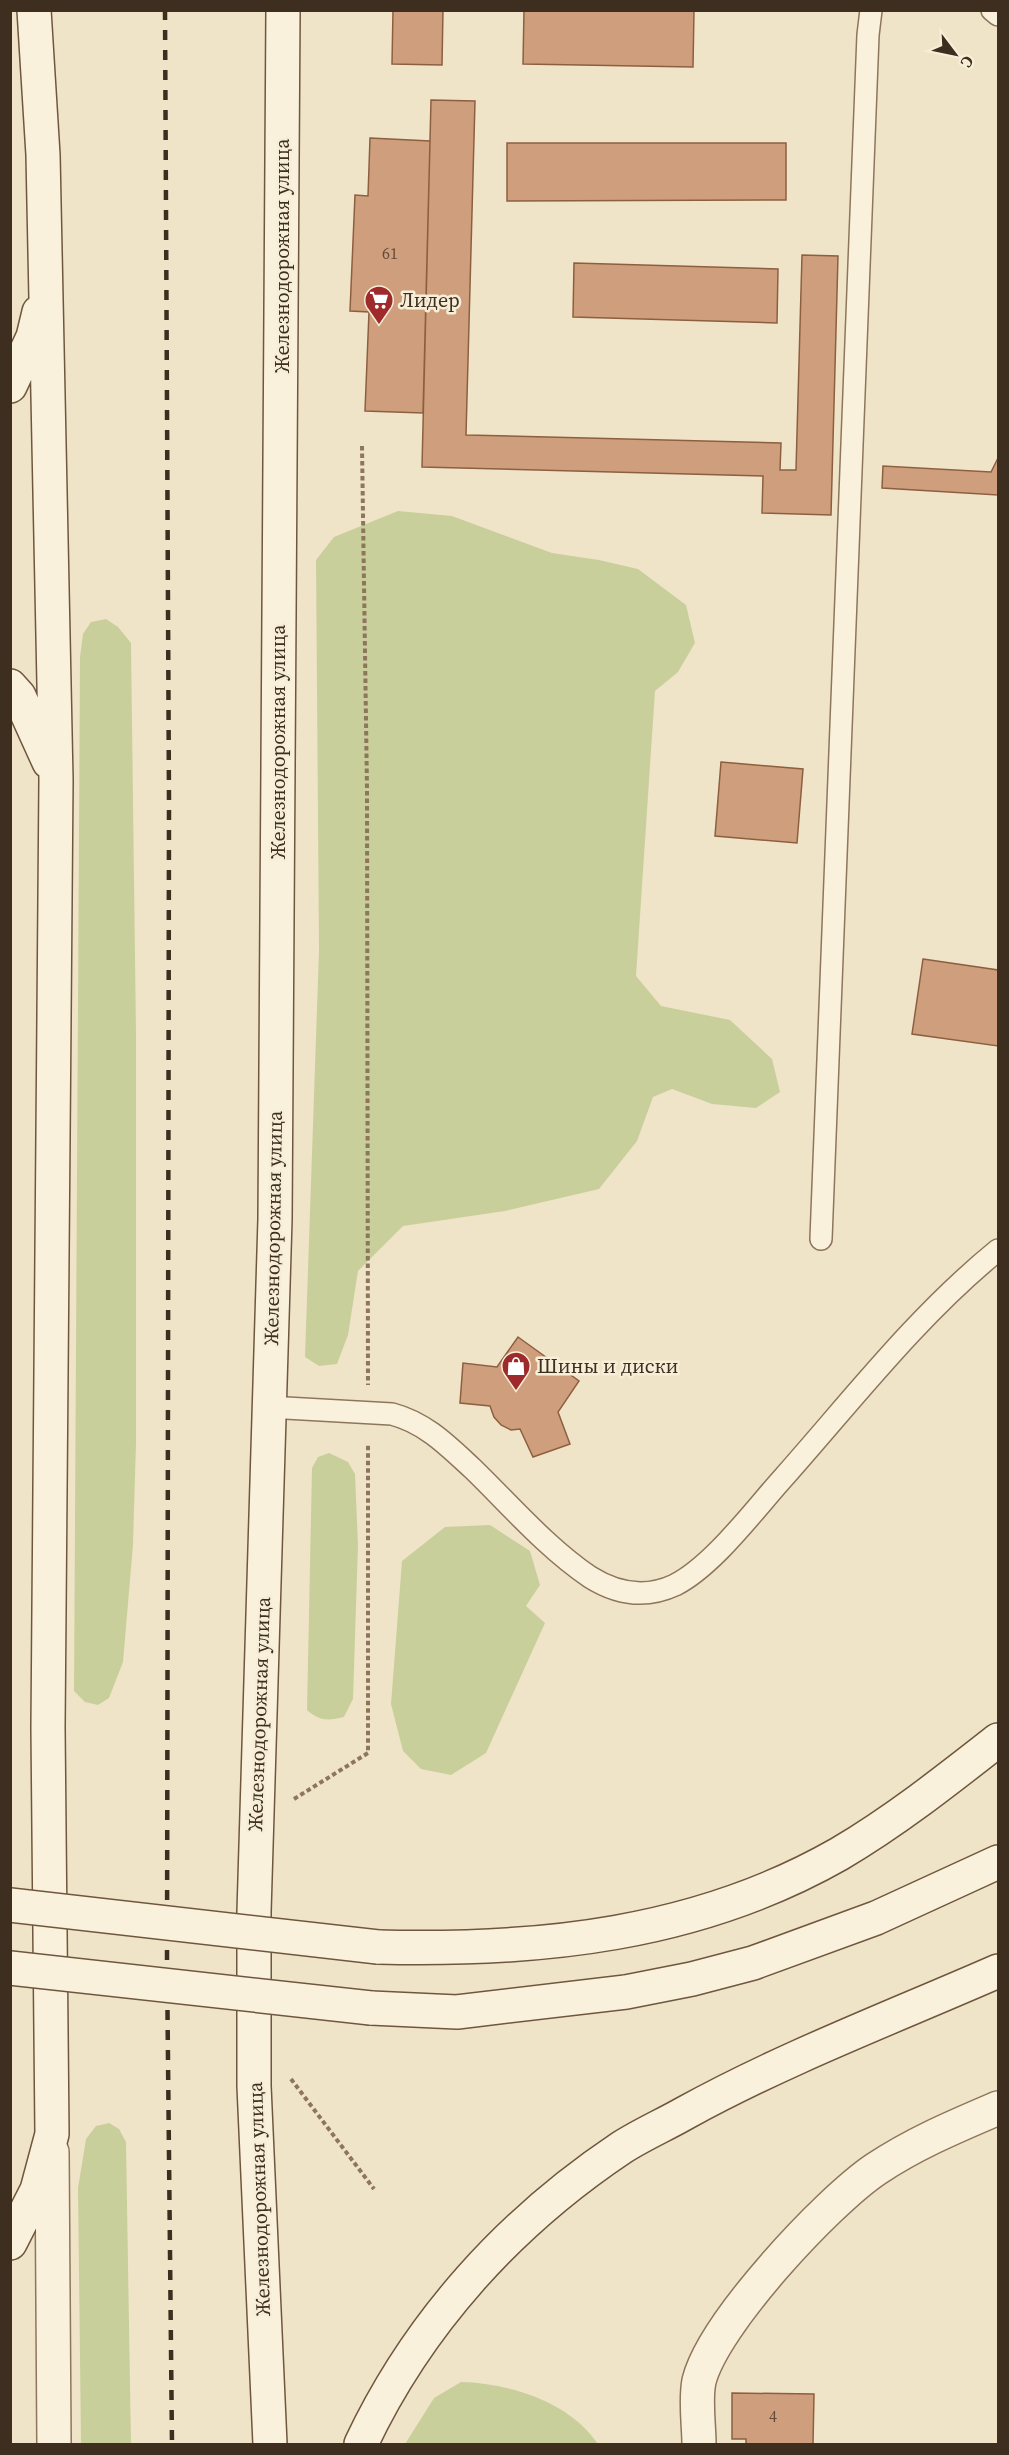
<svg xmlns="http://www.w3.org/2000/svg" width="1009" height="2455" font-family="'Source Serif 4',serif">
	<rect width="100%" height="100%" fill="#f0e4c8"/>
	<path fill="#c9cf9b" d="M398,511l54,5 100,37 47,7 39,9 48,36 9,38 -17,29 -23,19 -19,285 25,30 69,14 42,39 8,33 -24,16 -44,-4 -40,-15 -19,8 -16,44 -38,48 -94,22 -102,15 -45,45 -10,64 -11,29 -18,2 -14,-9 14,-407 -3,-390 18,-23z
		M106,619l12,8 13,16 5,392v408l-3,102 -10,117 -14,36 -11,7 -13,-3 -11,-11 6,-1034 3,-23 8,-12z
		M329,1453l19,9 7,12 3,71 -5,154 -9,18c-16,4 -25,4 -37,-7l5,-242 6,-11z
		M490,1525l40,26 10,34 -14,21 19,17 -59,130 -35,22 -30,-6 -18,-18 -12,-47 11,-143 43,-34z
		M109,2123l10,6 7,13 5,302h-50l-3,-256 8,-49 10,-13z
		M461,2382c49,1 109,20 137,62h-193l29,-46z"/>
	<path fill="#cf9f7d" stroke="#8d5f41" stroke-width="1.5" d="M393,10h50l-1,55 -50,-1z
		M524,10h170l-1,57 -170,-3z
		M431,100l44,1 -9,334 315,8 -1,27h16l6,-215 36,1 -7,259 -69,-2 1,-37 -341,-9z
		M370,138l60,3 -7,272 -58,-2 4,-99 -19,-1 5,-116 13,1z
		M507,143h279v57l-279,1z
		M574,263l204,6 -1,54 -204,-6z
		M998,458v37l-116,-7 1,-22 108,6z
		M721,762l82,7 -6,74 -82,-7z
		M923,959l75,11v76l-86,-12z
		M518,1337l61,44 -21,31 12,32 -37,13 -13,-28 -9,1 -10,-5 -7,-8 -4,-11 -30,-3 3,-40 34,4z
		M732,2393l82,1 -1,50h-67v-5h-14z"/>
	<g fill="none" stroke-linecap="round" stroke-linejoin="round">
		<g stroke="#8d765c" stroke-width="24">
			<path id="lane" d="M992,10l6,5
				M821,1239l47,-1204 3,-25
				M268,1407l124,7c34,9 56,32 81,55 37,36 74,79 117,108 27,17 55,22 85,8 38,-19 80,-76 109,-108 69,-78 134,-162 214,-227"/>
		</g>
		<g stroke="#8d765c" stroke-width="36">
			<path id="street" d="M52,2152l2,292
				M699,2444c0,-19 -4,-44 0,-63 14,-57 128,-179 177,-212 39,-26 80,-43 122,-61"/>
		</g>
		<g stroke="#6f573f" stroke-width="36">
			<path id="secondary" d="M10,386l23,-49 6,-25
				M10,686l9,10 30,66
				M378,1947c161,4 319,-12 461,-93 56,-33 108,-74 159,-114
				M371,2008l86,4 169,-20 66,-13 61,-16 123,-45 122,-56
				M10,2243l27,-53 15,-56 -4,-406 8,-948 -13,-625 -9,-145
				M270,2444l-16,-358v-174l21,-693 8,-1209
				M361,2444c57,-121 148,-221 260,-296 20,-13 43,-23 64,-35 100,-55 208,-96 313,-142"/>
		</g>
		<path stroke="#8d765c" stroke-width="4" stroke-dasharray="4.5 3" stroke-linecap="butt" d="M362,446l5,343 1,596
			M294,1799l74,-46v-310
			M291,2079l83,110"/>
		<use href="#lane" stroke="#faf1dc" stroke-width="21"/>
		<use href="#street" stroke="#faf1dc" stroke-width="33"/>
		<use href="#secondary" stroke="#faf1dc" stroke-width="33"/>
		<path stroke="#3d2e20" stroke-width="4.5" stroke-dasharray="10 10" stroke-linecap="butt" d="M165,10l4,794 -2,1159 5,481"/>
		<g stroke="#6f573f" stroke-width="36" stroke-linecap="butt">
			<path id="secondary-bridge" d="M10,1905l368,42
				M10,1968l361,40"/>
		</g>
		<use href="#secondary-bridge" stroke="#faf1dc" stroke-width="33"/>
	</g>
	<defs>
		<g id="supermarket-pin" transform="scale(1.5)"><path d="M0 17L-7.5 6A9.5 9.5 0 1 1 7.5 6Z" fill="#9e2a2b" stroke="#f7eed8"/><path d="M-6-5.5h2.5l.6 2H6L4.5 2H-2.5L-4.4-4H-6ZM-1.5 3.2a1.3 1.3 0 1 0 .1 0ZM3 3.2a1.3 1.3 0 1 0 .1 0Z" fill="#fff"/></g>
		<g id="shop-pin" transform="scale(1.5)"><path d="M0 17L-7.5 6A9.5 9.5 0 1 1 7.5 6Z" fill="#9e2a2b" stroke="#f7eed8"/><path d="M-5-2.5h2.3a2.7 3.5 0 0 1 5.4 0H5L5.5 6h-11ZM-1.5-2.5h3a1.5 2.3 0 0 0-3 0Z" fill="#fff"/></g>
	</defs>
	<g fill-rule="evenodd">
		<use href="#supermarket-pin" x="379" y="300"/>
		<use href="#shop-pin" x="516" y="1366"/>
	</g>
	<g text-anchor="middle" stroke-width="5" stroke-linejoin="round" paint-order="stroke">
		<g font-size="16" fill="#624a37">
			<text x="390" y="259">61</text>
			<text x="773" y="2422">4</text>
		</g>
		<g font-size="20" fill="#3d2e20" stroke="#f7eed8">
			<text transform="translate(282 256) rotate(-90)" y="7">Железнодорожная улица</text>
			<text transform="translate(278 742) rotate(-90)" y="7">Железнодорожная улица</text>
			<text transform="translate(273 1228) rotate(-89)" y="7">Железнодорожная улица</text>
			<text transform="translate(259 1714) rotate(-88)" y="7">Железнодорожная улица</text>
			<text transform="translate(259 2199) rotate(-92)" y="7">Железнодорожная улица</text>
		</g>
		<g font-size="20" fill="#3d2e20" stroke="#f7eed8" text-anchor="start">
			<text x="400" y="307">Лидер</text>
			<text x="537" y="1373">Шины и диски</text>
		</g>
	</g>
	<rect width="1009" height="2455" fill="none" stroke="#3d2e20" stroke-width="24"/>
	<g transform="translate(955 54) rotate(122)" stroke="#f7eed8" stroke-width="4.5" paint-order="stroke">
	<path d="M0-4.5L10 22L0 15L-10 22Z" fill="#3d2e20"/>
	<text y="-9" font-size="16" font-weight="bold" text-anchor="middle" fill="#3d2e20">С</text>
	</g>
</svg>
